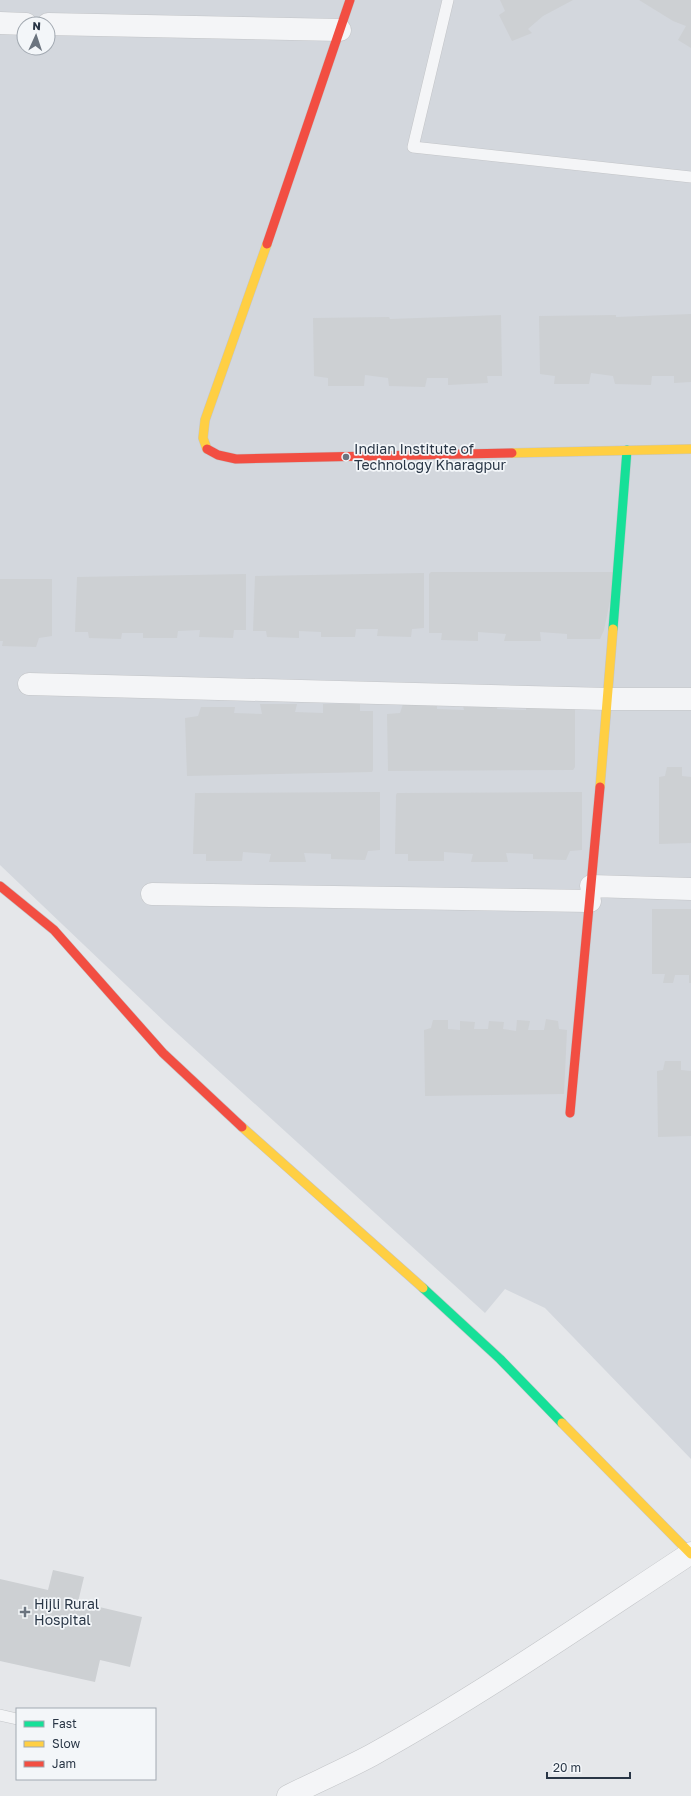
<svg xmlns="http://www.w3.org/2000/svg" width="691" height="1796" font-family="'Golos Text',sans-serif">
	<rect width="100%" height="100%" fill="#e5e7ea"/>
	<path fill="#d3d7dd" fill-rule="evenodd" d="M0,0h691v1459l-146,-151 -40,-19 -20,24 -318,-289 -167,-159zM24,24h24v24h-24z"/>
	<path fill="#cdd0d3" d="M500,0h73l-30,16 -15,13 4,4 -20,8 -13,-26 6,-4z
		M639,0h52v48l-13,-8 8,-14 -13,-5z
		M691,314v68l-17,1v-7h-22l-1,9 -36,-1 -2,-8 -22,-3 -2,11h-35l1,-8 -15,-2 -1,-58 77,-1v2z
		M501,315l1,61h-15l1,7 -40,2v-7h-21l-2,9 -36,-1 -1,-8 -23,-3 -1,11h-36v-8l-14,-2 -1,-58 76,-1 1,2z
		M431,572h185l-12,58 -4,9h-33v-5l-27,-2 1,9h-37l2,-7 -28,-2v9l-37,-1 1,-7h-13v-59z
		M424,573v55l-12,1 -1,8 -34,-1 1,-7h-22l-1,8h-34v-5l-22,-1v7l-32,-1 -1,-6h-13l2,-55z
		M246,574v56h-12l-1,8 -34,-1 1,-7 -22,1 -1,7h-34v-5h-21l-1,6 -32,-1 -1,-6h-13l2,-55z
		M0,579h52v57l-13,2 -3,9 -34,-1 1,-5h-3z
		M462,701h37l-2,8 29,1v-9l49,7v59l-2,3 -185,1 -1,-57 13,-1 3,-9h34v5l27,1z
		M260,704h37l-2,8 28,1v-9h37v7h13v59l-1,2 -185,4 -2,-58 13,-2 3,-9h34l-1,6 28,1z
		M667,767h15v9l9,1v66l-32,1v-67l6,-1z
		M380,792v58l-12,1 -3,9 -34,-1v-5l-27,-1 2,9h-37l2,-8 -28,-2 -1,9h-36v-7h-13l2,-61z
		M582,792v58l-12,1 -4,9 -33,-1v-5l-27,-1 2,9h-37l2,-8 -29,-2v9h-36v-7h-13l1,-59 1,-2z
		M652,909h39v74h-2v-8h-14l-2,8h-10l2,-9h-13z
		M546,1019l12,2 1,8 8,1 -3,64 -139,2 -1,-66 7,-2 2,-8h15v9l12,1v-9l15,1 -1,7h14l1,-8 15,1 -1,7 13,2 1,-11 13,1 -2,9h16z
		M665,1061h16v9l10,1v65l-33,1 -1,-66 6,-1z
		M53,1570l31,7 -6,25 64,15 -12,50 -30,-7 -5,22 -95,-21v-82l48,11z"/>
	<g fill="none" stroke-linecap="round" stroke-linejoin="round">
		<g stroke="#c3c5c8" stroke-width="12">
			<path id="lane" d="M448,0l-35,147 278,30
				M0,1715l17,4"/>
		</g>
		<g stroke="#c3c5c8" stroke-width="23">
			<path id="street" d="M0,23l26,1
				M48,24l292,6
				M29,684l579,15h83
				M591,886l100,3
				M152,894l438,7
				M288,1796c28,-14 56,-26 84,-41 110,-61 214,-133 319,-202"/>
		</g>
		<g stroke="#c3c5c8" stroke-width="10">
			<path id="fast" d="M613,629l14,-179
				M423,1288l77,71 62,64"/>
		</g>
		<g stroke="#c3c5c8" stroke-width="10">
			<path id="slow" d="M207,449l-4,-11 2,-18 62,-176
				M512,453l179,-4
				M600,787l13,-158
				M242,1127l181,161
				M562,1423l129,131"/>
		</g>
		<g stroke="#c3c5c8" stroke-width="10">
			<path id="jam" d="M267,244l83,-244
				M207,449l11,6 18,4 276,-6
				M0,886l54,44 109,123 79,74
				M570,1113l30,-326"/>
		</g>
		<use href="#lane" stroke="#f4f5f7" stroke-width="11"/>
		<use href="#street" stroke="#f4f5f7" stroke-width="22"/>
		<use href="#fast" stroke="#16e098" stroke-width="9"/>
		<use href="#slow" stroke="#ffcf43" stroke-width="9"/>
		<use href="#jam" stroke="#f24e42" stroke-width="9"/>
	</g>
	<g fill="#6b747f" stroke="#f3f6f9" stroke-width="1.5">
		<circle cx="346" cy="457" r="4"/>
		<path d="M23 1606h4v4h4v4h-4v4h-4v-4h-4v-4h4z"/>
	</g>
	<g text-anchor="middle" stroke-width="3.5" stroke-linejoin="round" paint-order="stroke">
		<g font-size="14" fill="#293646" stroke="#f3f6f9" text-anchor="start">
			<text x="354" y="454">Indian Institute of<tspan x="354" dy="16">Technology Kharagpur</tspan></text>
			<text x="34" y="1609">Hijli Rural<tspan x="34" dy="16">Hospital</tspan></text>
		</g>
	</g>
	<rect x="16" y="1708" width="140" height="72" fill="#f3f6f9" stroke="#a2a9b1"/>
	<rect x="24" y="1721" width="20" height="6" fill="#16e098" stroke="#a2a9b1"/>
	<text x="52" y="1728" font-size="12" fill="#293646">Fast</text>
	<rect x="24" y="1741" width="20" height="6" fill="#ffcf43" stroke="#a2a9b1"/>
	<text x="52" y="1748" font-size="12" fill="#293646">Slow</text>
	<rect x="24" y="1761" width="20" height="6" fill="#f24e42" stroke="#a2a9b1"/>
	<text x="52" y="1768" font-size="12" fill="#293646">Jam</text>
	<g transform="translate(36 36) rotate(3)"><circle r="19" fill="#f3f6f9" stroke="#a2a9b1"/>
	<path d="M0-3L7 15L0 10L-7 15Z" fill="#6b747f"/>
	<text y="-6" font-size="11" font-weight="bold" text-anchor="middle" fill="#293646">N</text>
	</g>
	<path d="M547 1772v6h83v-6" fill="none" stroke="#293646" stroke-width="2"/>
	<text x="553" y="1772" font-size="12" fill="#293646" stroke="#f3f6f9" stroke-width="3" paint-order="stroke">20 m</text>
</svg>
